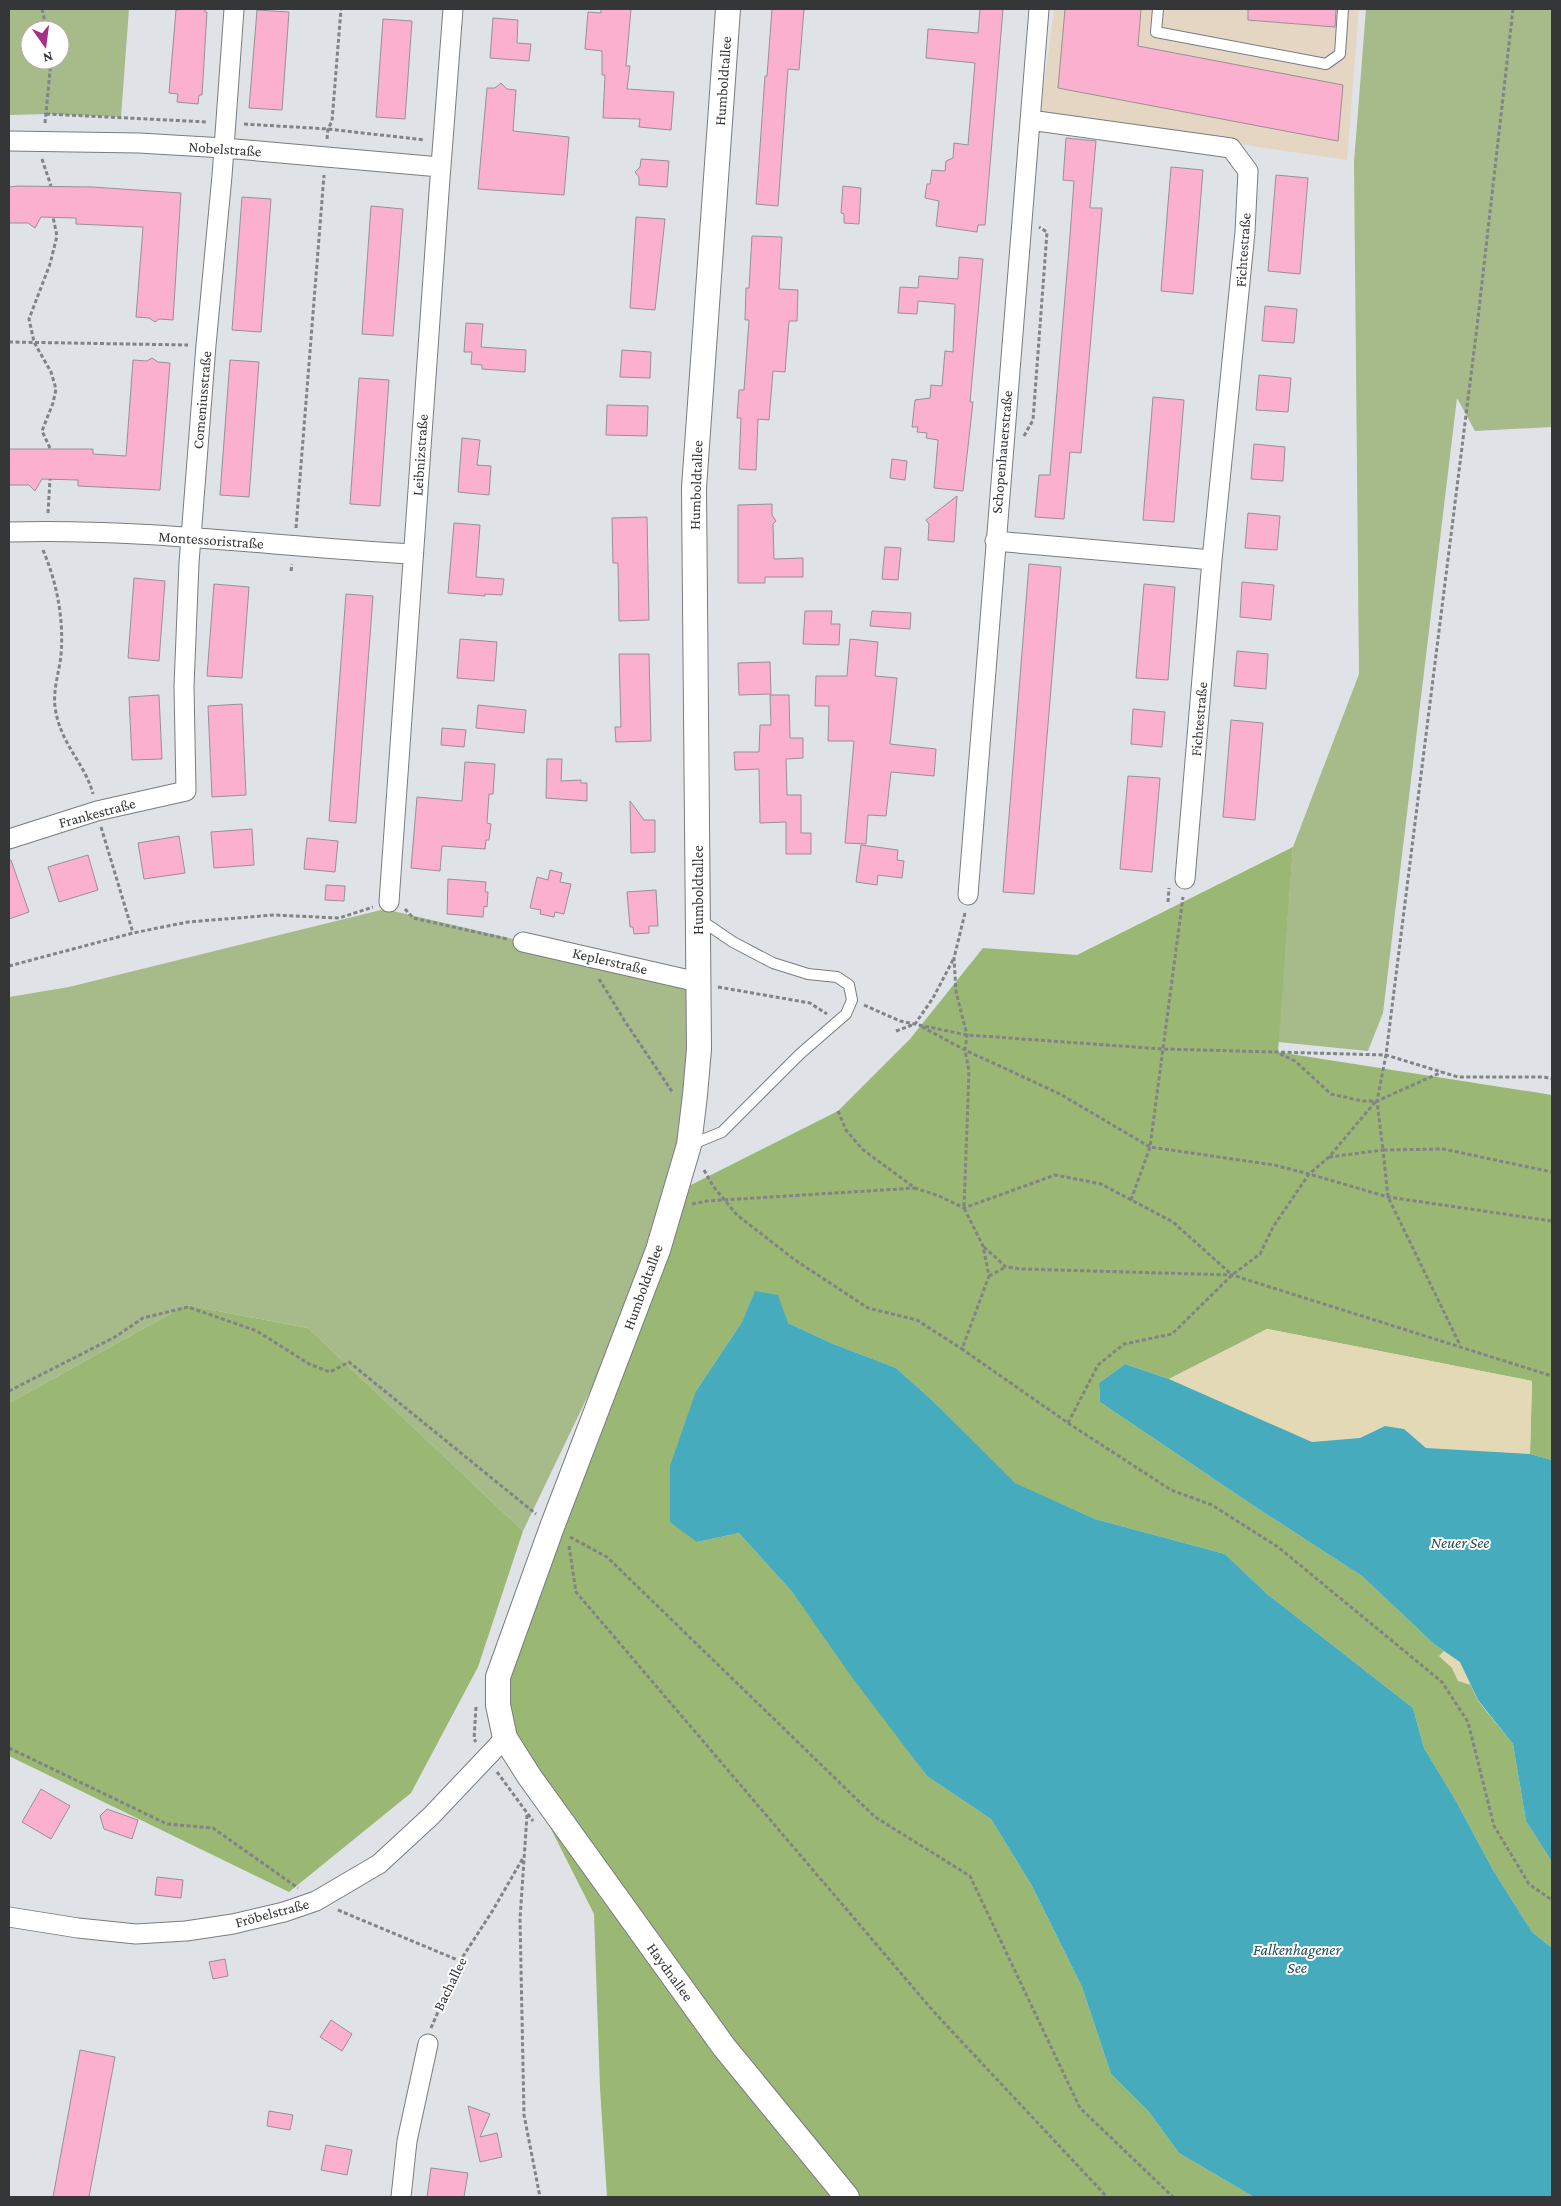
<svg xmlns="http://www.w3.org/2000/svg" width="1561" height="2206" font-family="'Crimson Pro',serif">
	<rect width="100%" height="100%" fill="#dfe3e7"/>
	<path fill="#e5d6c4" d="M1054,9h305l-12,151 -307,-45z"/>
	<path fill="#a6bb89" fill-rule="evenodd" d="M9,9h120l-8,108 -75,-3 -37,1zM30,30h30v30h-30z
		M1366,9h186v418l-77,4 -18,-33 -74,615 -15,38 -90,-9 15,-195 66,-173 -5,-512z
		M381,910l12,1 305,71 1,67 -41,201 -135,281 -215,-203 -122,-23 -177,98v-406l60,-10z"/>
	<path fill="#9bb774" d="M1293,847l-15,205 274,43v365l-22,-6 2,-73 -265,-52 -98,50 -44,-15 -26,19 1,19 154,104 108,70 72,68 26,18 18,39 35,43 13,77 26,41v86l-20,-16 -39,-62 -37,-69 -32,-53 -11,-40 -146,-114 -42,-40 -130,-35 -81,-36 -81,-82 -37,-33 -65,-25 -43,-20 -33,-31 -13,30 -46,69 1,151 42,-9 54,60 134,183 64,43 41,67 50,101 29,87 38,38 30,41 75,44h-647l-7,-109 -6,-174 -89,-176 -7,-33 177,-512 163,-82 72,-72 73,-91 94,7z
		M186,1305l122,23 215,203 -45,136 -67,126 -122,99 -280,-136v-353z"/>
	<path fill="#e3d9b4" d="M1267,1329l265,52 -2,73 -104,-6 -22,-19 -19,-3 -25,12 -48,4 -143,-63z
		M1444,1651l16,11 11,23 -13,-4 -6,-13 -13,-12z"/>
	<path fill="#46abbd" d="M755,1291l23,4 10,28 43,20 65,25 37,33 82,82 80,36 130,35 42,40 146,114 11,40 32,53 37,69 39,62 20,16v249h-298l-75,-44 -30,-41 -38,-38 -29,-87 -50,-101 -41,-67 -64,-43 -76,-100 -58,-83 -54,-60 -42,9 -27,-20v-56l26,-75 46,-69z
		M1125,1364l44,15 143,63 48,-4 25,-12 19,3 22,19 104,6 22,6v402l-26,-41 -13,-77 -35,-44 -18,-38 -26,-18 -72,-68 -108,-70 -154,-104 -1,-19z"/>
	<path fill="#fcb0cf" stroke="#979193" d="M184,9h21v3h2l-5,83h-3l-1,9 -21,-2 1,-8 -9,-1 7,-83z
		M601,9h30l-5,57h4l-3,23 47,3 -3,38 -32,-3 1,-8 -37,-1 2,-43h-3v-24l-17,-2 3,-37 13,1z
		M772,9h32l-5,61 -11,-1 -10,137 -22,-2 9,-128h2z
		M980,9h23l-18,216h-7l-1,7 -41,-6 3,-25 -14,-3 2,-14h3l2,-14 13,1 1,-10 7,-3 1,-15 14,2 7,-82 -49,-5 2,-29 50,4z
		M1065,9h76l-3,37 205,39 -5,56 -280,-53z
		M1248,9h88l-1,18 -87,-7z
		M257,10l32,2 -7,98 -33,-2z
		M493,18l25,2 -1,23 14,1 -2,17 -39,-3z
		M383,19l29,2 -7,98 -29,-2z
		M501,83l6,6 9,1 -3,41 56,6 -5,58 -86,-6 9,-101h8z
		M1066,138l30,3 -6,67h12l-21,245 -11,-1 -6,67 -29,-2 4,-42h11l19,-226 5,-68 -11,-1z
		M641,159l28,2 -2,26 -28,-2v-8l-4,-5 5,-5z
		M1171,167l32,3 -10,124 -32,-3z
		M1276,175l32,3 -8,96 -32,-3z
		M18,186l74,1 89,6 -8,127 -14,-1 -4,3 -6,-4 -13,-1 7,-90 -67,-3v-6l-35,-1 -6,11 -7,-5h-19v-36z
		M843,186l18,2 -2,36 -15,-1v-9l-3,-1z
		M242,197l29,2 -10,133 -29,-2z
		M371,206l32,3 -10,127 -31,-2z
		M636,217l29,2 -10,91 -25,-2z
		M752,236l30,1 -3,52 19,1 -1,31h-8l-4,51 -12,-1 -4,49 -11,-1 -2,51 -17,-1 2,-51h-4l2,-28h5l5,-70h-4l1,-32h3z
		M959,257l24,2 -13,143h3l-10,89 -29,-3 4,-48 -12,-2 1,-5 -10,-1 1,-5h-6l3,-27 15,-2 1,-13 11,1 3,-35 8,1 2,-48 -37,-3 -1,13 -19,-1 2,-26 18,1 1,-12 39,3z
		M1265,306l32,3 -3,34 -32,-2z
		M466,323l17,1 -2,23 45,3 -1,22 -43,-3v-4l-11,-1 1,-12h-8z
		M622,350l29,2 -1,26 -30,-1z
		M152,358l6,4 12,1 -10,127 -82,-4v-6l-36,-1 -7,12 -6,-6h-20v-36h84v5l33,2 7,-96 14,1z
		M230,360l29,2 -10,135 -29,-2z
		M1259,375l32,3 -3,34 -32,-2z
		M359,378l30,2 -9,126 -30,-2z
		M1153,397l31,3 -10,122 -31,-2z
		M607,405l41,1 -1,30 -41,-1z
		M462,438l18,2 -3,25 14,1 -2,29 -31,-3z
		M1254,444l31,3 -2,34 -32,-2z
		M892,459l15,2 -2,19 -15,-2z
		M957,496l-3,46 -26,-2 1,-16 -3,-4z
		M772,504v11l4,6 -3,3 1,35 29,-1v19h-38v6h-27v-78z
		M1248,513l32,3 -3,34 -32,-2z
		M647,517l2,103 -30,1 -1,-58h-5l-1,-45z
		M454,523l26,2 -4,52 28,2 -2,16 -17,-1v2l-37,-3z
		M885,547l16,1 -3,32 -16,-1z
		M1029,564l32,3 -27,327 -31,-2z
		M134,578l31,3 -6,80 -31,-3z
		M1242,582l32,3 -3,35 -31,-3z
		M214,584l35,3 -7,91 -35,-2z
		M1144,584l31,3 -7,93 -32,-2z
		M346,594l27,2 -17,227 -27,-2z
		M805,611h27l-1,13h9l-1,21 -36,-1z
		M872,611l39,2 -1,16 -40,-3z
		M460,639l37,3 -3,39 -37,-3z
		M850,639l28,3 -3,34 22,2 -7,66 46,5 -2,27 -43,-4 -5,44 -18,-1 -2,29 -21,-1 9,-102h-26l1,-35h-14l1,-30h31z
		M1237,651l31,3 -2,35 -32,-3z
		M619,654h30l2,87 -35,1 -1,-15h6z
		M770,662l1,32 -32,1 -1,-32z
		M159,695l3,64 -30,1 -3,-63z
		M770,695h19l1,43h13v20l-17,1 1,36h14v38h10v21h-25v-32l-26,1 -1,-54 -24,1 -1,-18h25l1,-27h11z
		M242,704l4,91 -34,2 -4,-91z
		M478,705l48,5 -2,23 -48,-5z
		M1133,709l32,3 -3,35 -31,-3z
		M1231,720l32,3 -8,97 -32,-3z
		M442,728l24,2 -2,17 -23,-2z
		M547,759h15l-1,22 20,-1v3h6v18l-41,-3z
		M465,762l30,2 -2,30h-4l-2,29 4,1 -2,16h-3l-1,9 -43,-3 -2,25 -29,-3 6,-71 45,4z
		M1128,776l32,2 -8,94 -32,-3z
		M630,801l14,19h11v32l-24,1z
		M252,829l2,36 -40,3 -3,-36z
		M179,836l6,37 -41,6 -6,-36z
		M307,838l31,3 -3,31 -31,-3z
		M861,845l37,5 -1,10 7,1 -2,17 -24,-3 -1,10 -21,-3z
		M88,855l10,35 -39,12 -11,-35z
		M11,860l18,52 -20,7v-58z
		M550,870l12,3 -2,9 11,2 -7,30 -9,-2 -1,5 -14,-3 1,-4 -11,-2 7,-31 11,3z
		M448,879l38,3 -1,10h3l-1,15 -3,-1 -1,11 -36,-3z
		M326,885l19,1 -1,15 -19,-1z
		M656,890l2,36h-9v7l-15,1 -1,-7h-3l-3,-35z
		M41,1789l29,17 -19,33 -29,-17z
		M107,1809l31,11 -6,19 -28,-10 -4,-13z
		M157,1877l26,3 -2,18 -26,-3z
		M225,1959l3,17 -15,3 -4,-17z
		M331,2020l21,14 -10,17 -22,-14z
		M80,2050l35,7 -26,140h-36z
		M468,2106l22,8 -10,23 17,-4 5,24 -22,5z
		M269,2111l24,4 -3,15 -23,-4z
		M326,2145l26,5 -5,25 -26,-5z
		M431,2168l37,5 -4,24h-37z"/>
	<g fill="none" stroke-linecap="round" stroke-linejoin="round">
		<g stroke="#787c80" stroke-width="12">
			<path id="service" d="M1158,9l-2,23 170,32 14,-10 3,-45
				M690,1145l32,-13 78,-78 46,-40 6,-14 -3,-15 -12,-8 -29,-3 -35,-11 -40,-21 -34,-23"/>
		</g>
		<g stroke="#787c80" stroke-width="21">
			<path id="minor" d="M9,141l130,2 85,5 216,19
				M9,532c135,-4 269,15 404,22
				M995,541l217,19 33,-328 3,-61 -17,-23 -201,-28
				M9,839l88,-28 89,-20 -2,-105 5,-123 17,-218 16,-169 12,-167
				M1185,879l27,-319
				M968,895l71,-886
				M389,902l50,-710 14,-183
				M523,942l175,40
				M9,1917l69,11 58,6 50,-3 47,-7 51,-12 32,-11 63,-37 52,-48 74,-78
				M401,2197l6,-56 21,-97"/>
		</g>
		<g stroke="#787c80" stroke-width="26">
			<path id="tertiary" d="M728,9l-34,479 5,561 -4,46 -6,50 -31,105 -106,277 -54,150v28l7,33 24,38 195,271 123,150"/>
		</g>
		<path stroke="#818486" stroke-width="3" stroke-dasharray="4 2.5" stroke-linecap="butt" d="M42,9l5,21
			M1513,9l-36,318 -91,728 -9,46 6,49 60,-1 109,23
			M46,114l162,8
			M45,123l6,-63
			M244,124l84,5 97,11
			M327,139l1,-10 4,-8 9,-112
			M42,159l9,27
			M9,342l179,3
			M1024,436l9,-16 14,-188 -8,-5
			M50,448l-8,-17 11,-28 3,-14 -5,-17 -17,-30 -5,-23 21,-55 7,-28 -4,-19
			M48,513l2,-34
			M296,528l28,-353
			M43,550c14,33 21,69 18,105 -2,18 -8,34 -6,52 5,37 30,56 38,87
			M291,571l1,-7
			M101,827l32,106
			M1168,902l1,-14
			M405,909l8,9 94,21
			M965,913l-11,45 2,34 11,43 -2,15 4,21 -5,137 19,38 6,30 -27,73 106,74 103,67 41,15 66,42 164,135 26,40 26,104 35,58 23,16
			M9,966l124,-33 55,-11 86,-7 65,3 34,-11
			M599,979l27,44 47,70
			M718,987l92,16 17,11
			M864,1005l36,16 67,14 196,14 223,6 72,22h86l8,2
			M922,1027l43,23 95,44 90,53 124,18 35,9 20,-17 47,-56
			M896,1031l19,-7 18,-26 21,-40
			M1280,1054l15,7 36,33 31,7h15l65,-29
			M838,1111l8,19 16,19 53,39 24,8 25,12 91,-33 46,9 72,38 58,52
			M1329,1157l54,-7 5,47 72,148
			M704,1170l9,16 24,29 58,45 73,48 49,12 45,29
			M1131,1200l19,-53 33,-250
			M692,1204l15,-3 208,-13
			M984,1247l22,20 16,2 210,6 320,101
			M989,1276l17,-9
			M9,1391l106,-54 28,-19 45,-11 69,24 52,33 21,8 19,-10 187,152
			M1068,1423l30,-58 26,-21 48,-10 60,-59 28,-21 13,-27 36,-53 79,23 164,24
			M570,1537l37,20 268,260 95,59 110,232 93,89
			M569,1546l7,46 358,420 173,185
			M476,1707l-2,32 2,3
			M9,1748l158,76 46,4 85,60
			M497,1772l36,49
			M527,1815l-7,104 4,196 16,82
			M338,1910l122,51
			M431,2028l29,-67 33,-51 30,-52"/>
		<use href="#service" stroke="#fff" stroke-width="10"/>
		<use href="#minor" stroke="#fff" stroke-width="19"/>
		<use href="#tertiary" stroke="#fff" stroke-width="24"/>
	</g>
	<g text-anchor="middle" stroke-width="4" stroke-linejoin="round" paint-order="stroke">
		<g font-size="15" fill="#343637" stroke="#fff">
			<text transform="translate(723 81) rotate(-86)" y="5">Humboldtallee</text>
			<text transform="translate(225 149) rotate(4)" y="5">Nobelstraße</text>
			<text transform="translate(1243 250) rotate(-86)" y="5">Fichtestraße</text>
			<text transform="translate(202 400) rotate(-85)" y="5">Comeniusstraße</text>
			<text transform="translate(1002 452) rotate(-85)" y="5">Schopenhauerstraße</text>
			<text transform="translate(420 455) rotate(-86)" y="5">Leibnizstraße</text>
			<text transform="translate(696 485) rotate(-88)" y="5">Humboldtallee</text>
			<text transform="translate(211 540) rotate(4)" y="5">Montessoristraße</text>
			<text transform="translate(1199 719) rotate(-85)" y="5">Fichtestraße</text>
			<text transform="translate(97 813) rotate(-15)" y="5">Frankestraße</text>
			<text transform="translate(698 890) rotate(-90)" y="5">Humboldtallee</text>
			<text transform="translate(610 961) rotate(13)" y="5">Keplerstraße</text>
			<text transform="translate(643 1287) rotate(-70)" y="5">Humboldtallee</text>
			<text transform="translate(272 1913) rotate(-15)" y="5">Fröbelstraße</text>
			<text transform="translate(670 1972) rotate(54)" y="5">Haydnallee</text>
			<text transform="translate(450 1984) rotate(-64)" y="5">Bachallee</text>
		</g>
		<g font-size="16" font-style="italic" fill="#214d55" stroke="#fff">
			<text x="1460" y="1548">Neuer See</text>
			<text x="1297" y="1955">Falkenhagener<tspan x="1297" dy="18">See</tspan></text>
		</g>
	</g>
	<rect width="1561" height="2206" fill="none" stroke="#343637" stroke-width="20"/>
	<g transform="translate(45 45) rotate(166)"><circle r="24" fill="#ffffff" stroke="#aeafaf"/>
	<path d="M0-4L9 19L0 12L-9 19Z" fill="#a72f86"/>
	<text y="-8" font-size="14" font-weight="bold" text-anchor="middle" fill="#343637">N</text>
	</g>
</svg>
